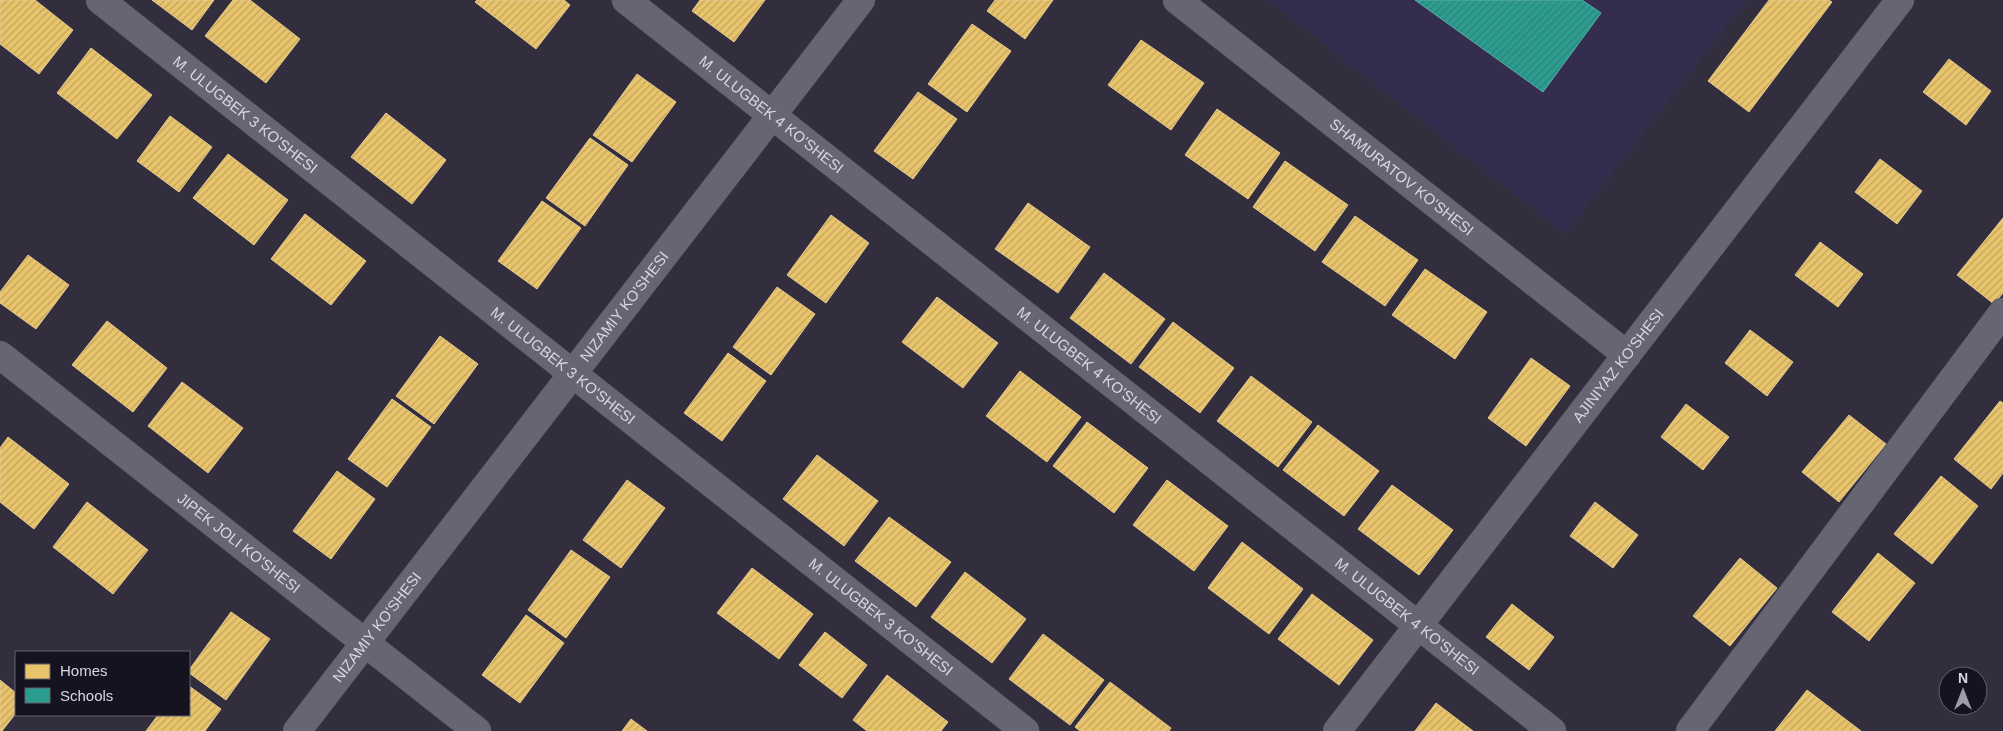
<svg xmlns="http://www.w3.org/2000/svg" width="2003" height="731" font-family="Arial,sans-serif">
	<defs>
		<pattern id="homes-hatch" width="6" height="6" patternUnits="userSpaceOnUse" patternTransform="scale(1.25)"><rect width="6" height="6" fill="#e9c46a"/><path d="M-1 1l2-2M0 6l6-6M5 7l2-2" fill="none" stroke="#bfa361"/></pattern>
		<pattern id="schools-hatch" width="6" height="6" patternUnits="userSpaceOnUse" patternTransform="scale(1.25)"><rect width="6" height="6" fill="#2a9d8f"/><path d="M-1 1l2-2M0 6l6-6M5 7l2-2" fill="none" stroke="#318179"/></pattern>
	</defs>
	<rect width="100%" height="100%" fill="#322e3e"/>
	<path fill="#342d4d" d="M1268,0h479l-182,234z"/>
	<path fill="url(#homes-hatch)" stroke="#e4c990" d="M0,0h35l38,30 -34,44 -39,-30z
		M152,0h62l-22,30z
		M233,0h17l50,39 -34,44 -61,-47z
		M477,0h87l6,5 -34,44 -61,-47z
		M700,0h65l-31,42 -42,-31z
		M995,0h58l-28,39 -38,-28z
		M1769,0h60l3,2 -83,110 -41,-31z
		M972,24l39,27 -44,61 -39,-28z
		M1141,40l63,43 -33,47 -63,-45z
		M91,48l61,47 -35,44 -60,-46z
		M1949,59l42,32 -25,34 -43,-33z
		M637,74l39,28 -44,60 -39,-27z
		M918,92l39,27 -44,60 -39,-28z
		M1217,109l63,44 -32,46 -63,-44z
		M386,113l60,47 -34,44 -61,-47z
		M170,116l42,31 -33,45 -42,-31z
		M590,138l38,27 -43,61 -39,-28z
		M228,154l60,46 -34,45 -61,-47z
		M1880,159l42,32 -25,33 -42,-32z
		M1285,161l63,44 -33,46 -62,-44z
		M542,201l39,27 -44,61 -39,-28z
		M1028,203l62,44 -32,46 -63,-44z
		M305,214l61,47 -35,44 -60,-46z
		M831,215l38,28 -43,60 -39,-28z
		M1355,216l63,44 -33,46 -63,-44z
		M2003,218v75l-9,11 -37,-29z
		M1820,242l43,32 -25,33 -43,-32z
		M28,255l41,30 -33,44 -36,-26v-11z
		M1425,269l62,43 -32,47 -63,-44z
		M1104,273l61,46 -34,45 -61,-46z
		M777,287l38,27 -44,61 -38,-28z
		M937,297l61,46 -35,45 -61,-46z
		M107,321l60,47 -34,44 -61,-47z
		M1173,322l61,46 -34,45 -61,-46z
		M1750,330l43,32 -26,34 -42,-33z
		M440,336l38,28 -44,60 -38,-28z
		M728,353l38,28 -44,60 -38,-28z
		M1531,358l39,28 -44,60 -38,-28z
		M1020,371l61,46 -34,45 -61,-46z
		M1251,376l61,46 -34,45 -61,-46z
		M182,382l61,46 -35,45 -60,-47z
		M392,399l39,28 -44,60 -39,-28z
		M2000,401l3,2v70l-12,16 -37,-30z
		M1686,404l43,33 -26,33 -42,-33z
		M1849,415l37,29 -47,58 -37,-30z
		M1087,422l61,46 -34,45 -61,-47z
		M1318,425l61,46 -35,45 -61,-46z
		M8,437l61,47 -35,45 -34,-27v-54z
		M817,455l61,46 -34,45 -61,-47z
		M337,471l38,28 -44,60 -38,-28z
		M1941,476l37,30 -46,58 -38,-30z
		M627,480l38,28 -44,60 -38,-28z
		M1167,480l61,46 -34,45 -61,-46z
		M1392,485l61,45 -34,45 -61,-46z
		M87,502l61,48 -35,44 -60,-47z
		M1595,502l43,33 -25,33 -43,-32z
		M889,517l62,45 -35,45 -61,-46z
		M1242,542l61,47 -34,45 -61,-46z
		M571,550l39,27 -44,61 -38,-28z
		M1878,553l37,30 -46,58 -37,-29z
		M1740,558l37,30 -47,58 -37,-30z
		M752,568l61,46 -34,45 -62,-46z
		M965,572l61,47 -34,44 -61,-46z
		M1312,594l61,46 -34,45 -61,-46z
		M1512,604l42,33 -25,33 -43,-33z
		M231,612l39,27 -44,61 -37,-27v-3z
		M526,615l38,28 -44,60 -38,-28z
		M825,632l42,33 -25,33 -43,-33z
		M1043,634l61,46 -34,45 -61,-46z
		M887,675l61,47 -7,9h-74l-14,-11z
		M0,680l16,13v20l-14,18h-2z
		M1110,682l61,46 -2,3h-89l-5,-4z
		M189,686l32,23 -16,22h-59l12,-16h31z
		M1807,690l54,41h-86z
		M1436,703l37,28h-58z
		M631,719l16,12h-25z"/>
	<path fill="url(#schools-hatch)" stroke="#5eaea9" d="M1415,0h167l19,13 -58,79z"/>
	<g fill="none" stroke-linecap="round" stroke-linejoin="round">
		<g stroke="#4c4957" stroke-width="29">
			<g id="minor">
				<path id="s1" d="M100,0l925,731"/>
				<path id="s2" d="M626,0l926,731"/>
				<path id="s3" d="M1177,0l450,355"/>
				<path id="s4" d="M0,355l477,376"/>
				<path id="s5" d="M297,731l564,-731"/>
				<path id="s6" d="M1337,731l563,-731"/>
				<path d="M1690,731l313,-419"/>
			</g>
		</g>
		<use href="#minor" stroke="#686572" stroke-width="28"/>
	</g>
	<g text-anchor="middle" stroke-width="5" stroke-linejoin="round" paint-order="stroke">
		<g font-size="15" fill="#d8d5e7" stroke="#161320">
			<text dy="5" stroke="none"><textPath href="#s1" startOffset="185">M. ULUGBEK 3 KO'SHESI</textPath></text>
			<text dy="5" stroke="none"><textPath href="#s2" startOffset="185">M. ULUGBEK 4 KO'SHESI</textPath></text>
			<text dy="5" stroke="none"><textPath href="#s3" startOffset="286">SHAMURATOV KO'SHESI</textPath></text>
			<text dy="5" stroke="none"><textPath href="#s5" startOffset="536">NIZAMIY KO'SHESI</textPath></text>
			<text dy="5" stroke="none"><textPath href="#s1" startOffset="590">M. ULUGBEK 3 KO'SHESI</textPath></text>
			<text dy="5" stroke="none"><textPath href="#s2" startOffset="590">M. ULUGBEK 4 KO'SHESI</textPath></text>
			<text dy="5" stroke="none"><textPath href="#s6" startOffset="461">AJINIYAZ KO'SHESI</textPath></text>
			<text dy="5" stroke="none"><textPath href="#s4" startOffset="304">JIPEK JOLI KO'SHESI</textPath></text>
			<text dy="5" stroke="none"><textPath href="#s1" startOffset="995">M. ULUGBEK 3 KO'SHESI</textPath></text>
			<text dy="5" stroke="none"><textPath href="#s2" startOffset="995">M. ULUGBEK 4 KO'SHESI</textPath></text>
			<text dy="5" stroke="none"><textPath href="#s5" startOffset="131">NIZAMIY KO'SHESI</textPath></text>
		</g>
	</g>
	<rect x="15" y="651" width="175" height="65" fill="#161320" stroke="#646170"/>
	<rect x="25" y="664" width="25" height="15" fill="#e9c46a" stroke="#646170"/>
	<text x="60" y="676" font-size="15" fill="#d8d5e7">Homes</text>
	<rect x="25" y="688" width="25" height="15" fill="#2a9d8f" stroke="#646170"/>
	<text x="60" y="701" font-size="15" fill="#d8d5e7">Schools</text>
	<g transform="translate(1963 691)"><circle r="24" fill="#161320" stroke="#646170"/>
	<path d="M0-4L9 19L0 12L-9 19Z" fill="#9e9bac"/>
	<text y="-8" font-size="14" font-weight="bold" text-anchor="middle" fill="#d8d5e7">N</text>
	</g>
</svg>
